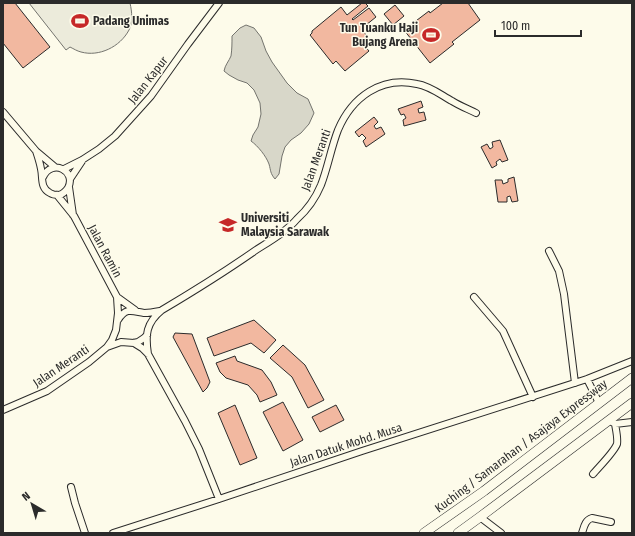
<svg xmlns="http://www.w3.org/2000/svg" width="635" height="536" font-family="'Fira Sans Condensed',sans-serif">
	<rect width="100%" height="100%" fill="#fdfbea"/>
	<path fill="#ecebdb" stroke="#74746e" d="M29,3h101c2,9 3,19 -1,27 -9,17 -30,27 -48,22 -4,-1 -7,-3 -11,-5l-4,3z"/>
	<path fill="#d8d7c9" stroke="#74746e" d="M246,25l8,3 7,9 5,14 6,11 15,21 10,10 11,6 6,14 -5,11 -8,9 -10,7 -6,7 -3,9 -3,18 -4,5c-5,-6 -4,-8 -6,-15 -3,-8 -11,-18 -18,-23l2,-6 5,-8 3,-13 -1,-11 -6,-13 -7,-7 -9,-3 -9,-5 -5,-4c1,-6 5,-10 7,-15 1,-7 1,-13 1,-20l8,-8z"/>
	<path fill="#f2b8a0" stroke="#2b2b2b" d="M3,3h12l35,44 -27,21 -20,-25z
		M362,3h3l3,3 -16,13 1,1 16,-12 7,9 -15,12 6,7 -6,6 8,9 -24,20 -9,-10 -3,3 -23,-29 2,-2v-2l29,-24 6,8z
		M443,3h25l12,17 -28,22 2,2 -24,19 -26,-33 25,-19 1,2z
		M395,5l9,11 -11,9 -9,-11z
		M421,101l2,6 -5,2 1,4 5,-1 2,8 -22,6 -1,-6 3,-2 -2,-4 -3,1 -3,-6z
		M374,117l4,5 -4,4 2,3 5,-2 4,7 -19,13 -3,-6 3,-3 -4,-4 -3,3 -4,-5z
		M500,140l8,20 -6,2 -2,-3 -4,3 1,3 -5,3 -11,-21 6,-3 3,5 3,-2 -1,-5z
		M514,177l4,24 -6,1 -2,-6 -3,1v5h-9l-3,-22h7l1,4 5,-2v-3z
		M254,320l22,20 -12,13 -13,-10 -37,13 -7,-18z
		M175,333l17,1 18,48 -3,6 -4,4 -30,-55z
		M283,345l22,20 19,35 -16,8 -16,-31 -22,-19z
		M235,356l2,5 25,9 9,12 6,13 -17,7 -3,-7 -9,-10 -22,-7 -6,-6 -4,-9z
		M283,402l20,38 -20,11 -20,-39z
		M235,405l22,53 -17,7 -22,-52z
		M336,405l8,15 -24,12 -8,-15z"/>
	<g fill="none" stroke-linecap="round" stroke-linejoin="round">
		<g stroke="#2b2b2b" stroke-width="8">
			<path id="minor" d="M3,112l33,39 19,16
				M36,151c2,6 4,12 5,18 2,9 -1,19 9,24 3,2 6,2 9,2 4,-1 7,-4 9,-7 9,-17 -16,-30 -25,-11
				M64,169l18,-9 17,-11 16,-13 36,-40 37,-52 31,-41
				M70,179l12,-18
				M69,187l4,28
				M57,195l17,21 43,81 1,16 -2,17 -4,10 -5,7
				M549,251l10,20 5,23 11,89
				M117,297l18,13
				M474,297l29,34 30,66
				M118,320c8,-13 14,-9 26,-7 6,0 11,-1 16,-2
				M134,343l8,5 6,6 37,67 14,28 20,50
				M148,354c-3,-19 -2,-31 14,-44 32,-19 64,-39 94,-60 14,-9 30,-18 41,-31 10,-9 19,-22 24,-34 7,-18 10,-37 17,-55 14,-33 43,-54 79,-46 13,2 24,11 35,17 8,5 16,8 24,12
				M587,379l12,24
				M3,410l44,-19 42,-29 18,-15 14,-5 13,1 4,-1 6,-4 3,-3
				M612,422l3,2 17,-2
				M593,474c6,-7 21,-22 24,-30 1,-6 -1,-14 -2,-20
				M71,487l4,16 10,30
				M480,517l21,16
				M113,533l106,-34 143,-48 225,-72 45,-18
				M582,533c2,-6 3,-13 10,-15l19,4"/>
		</g>
		<g stroke="#2b2b2b" stroke-width="10">
			<path id="highway" d="M424,533l60,-42 148,-113
				M458,533l22,-16 152,-114"/>
		</g>
		<use href="#minor" stroke="#fdfbea" stroke-width="6"/>
		<use href="#highway" stroke="#fdfbea" stroke-width="9"/>
	</g>
	<defs>
		<g id="stadium-bare" transform="scale(1.38)"><path d="M0-5a6.5 5 0 1 0 0 10a6.5 5 0 1 0 0-10ZM-3.5-1.8h7v3.6h-7Z" fill="#c62828" stroke="#fdfbea" stroke-width="2.5" paint-order="stroke"/></g>
		<g id="university-bare" transform="scale(1.38)"><path d="M0-5L7-2L0 1L-7-2ZM-4 1L0 2.5L4 1V4Q0 6-4 4Z" fill="#c62828" stroke="#fdfbea" stroke-width="2.5" paint-order="stroke"/></g>
	</defs>
	<g fill-rule="evenodd">
		<use href="#stadium-bare" x="80" y="21"/>
		<use href="#stadium-bare" x="431" y="35"/>
		<use href="#university-bare" x="228" y="225"/>
	</g>
	<g text-anchor="middle" stroke-width="3" stroke-linejoin="round" paint-order="stroke">
		<g font-size="12" font-weight="bold" fill="#2b2b2b" stroke="#fdfbea" text-anchor="start">
			<text x="93" y="25">Padang Unimas</text>
			<text x="418" y="32" text-anchor="end">Tun Tuanku Haji<tspan x="418" dy="14">Bujang Arena</tspan></text>
			<text x="241" y="222">Universiti<tspan x="241" dy="14">Malaysia Sarawak</tspan></text>
		</g>
		<g font-size="12" fill="#2b2b2b" stroke="#fdfbea">
			<text transform="translate(148 80) rotate(-52)" y="4">Jalan Kapur</text>
			<text transform="translate(316 160) rotate(-70)" y="4">Jalan Meranti</text>
			<text transform="translate(105 251) rotate(62)" y="4">Jalan Ramin</text>
			<text transform="translate(61 366) rotate(-34)" y="4">Jalan Meranti</text>
			<text transform="translate(346 445) rotate(-18)" y="4">Jalan Datuk Mohd. Musa</text>
			<text transform="translate(521 446) rotate(-37)" y="4">Kuching / Samarahan / Asajaya Expressway</text>
		</g>
	</g>
	<rect width="635" height="536" fill="none" stroke="#2b2b2b" stroke-width="8"/>
	<g transform="translate(32 504) rotate(322)" stroke="#fdfbea" stroke-width="3" paint-order="stroke">
	<path d="M0-3L7 15L0 10L-7 15Z" fill="#2b2b2b"/>
	<text y="-6" font-size="11" font-weight="bold" text-anchor="middle" fill="#2b2b2b">N</text>
	</g>
	<path d="M495 30v6h86v-6" fill="none" stroke="#2b2b2b" stroke-width="2"/>
	<text x="501" y="30" font-size="12" fill="#2b2b2b" stroke="#fdfbea" stroke-width="3" paint-order="stroke">100 m</text>
</svg>
